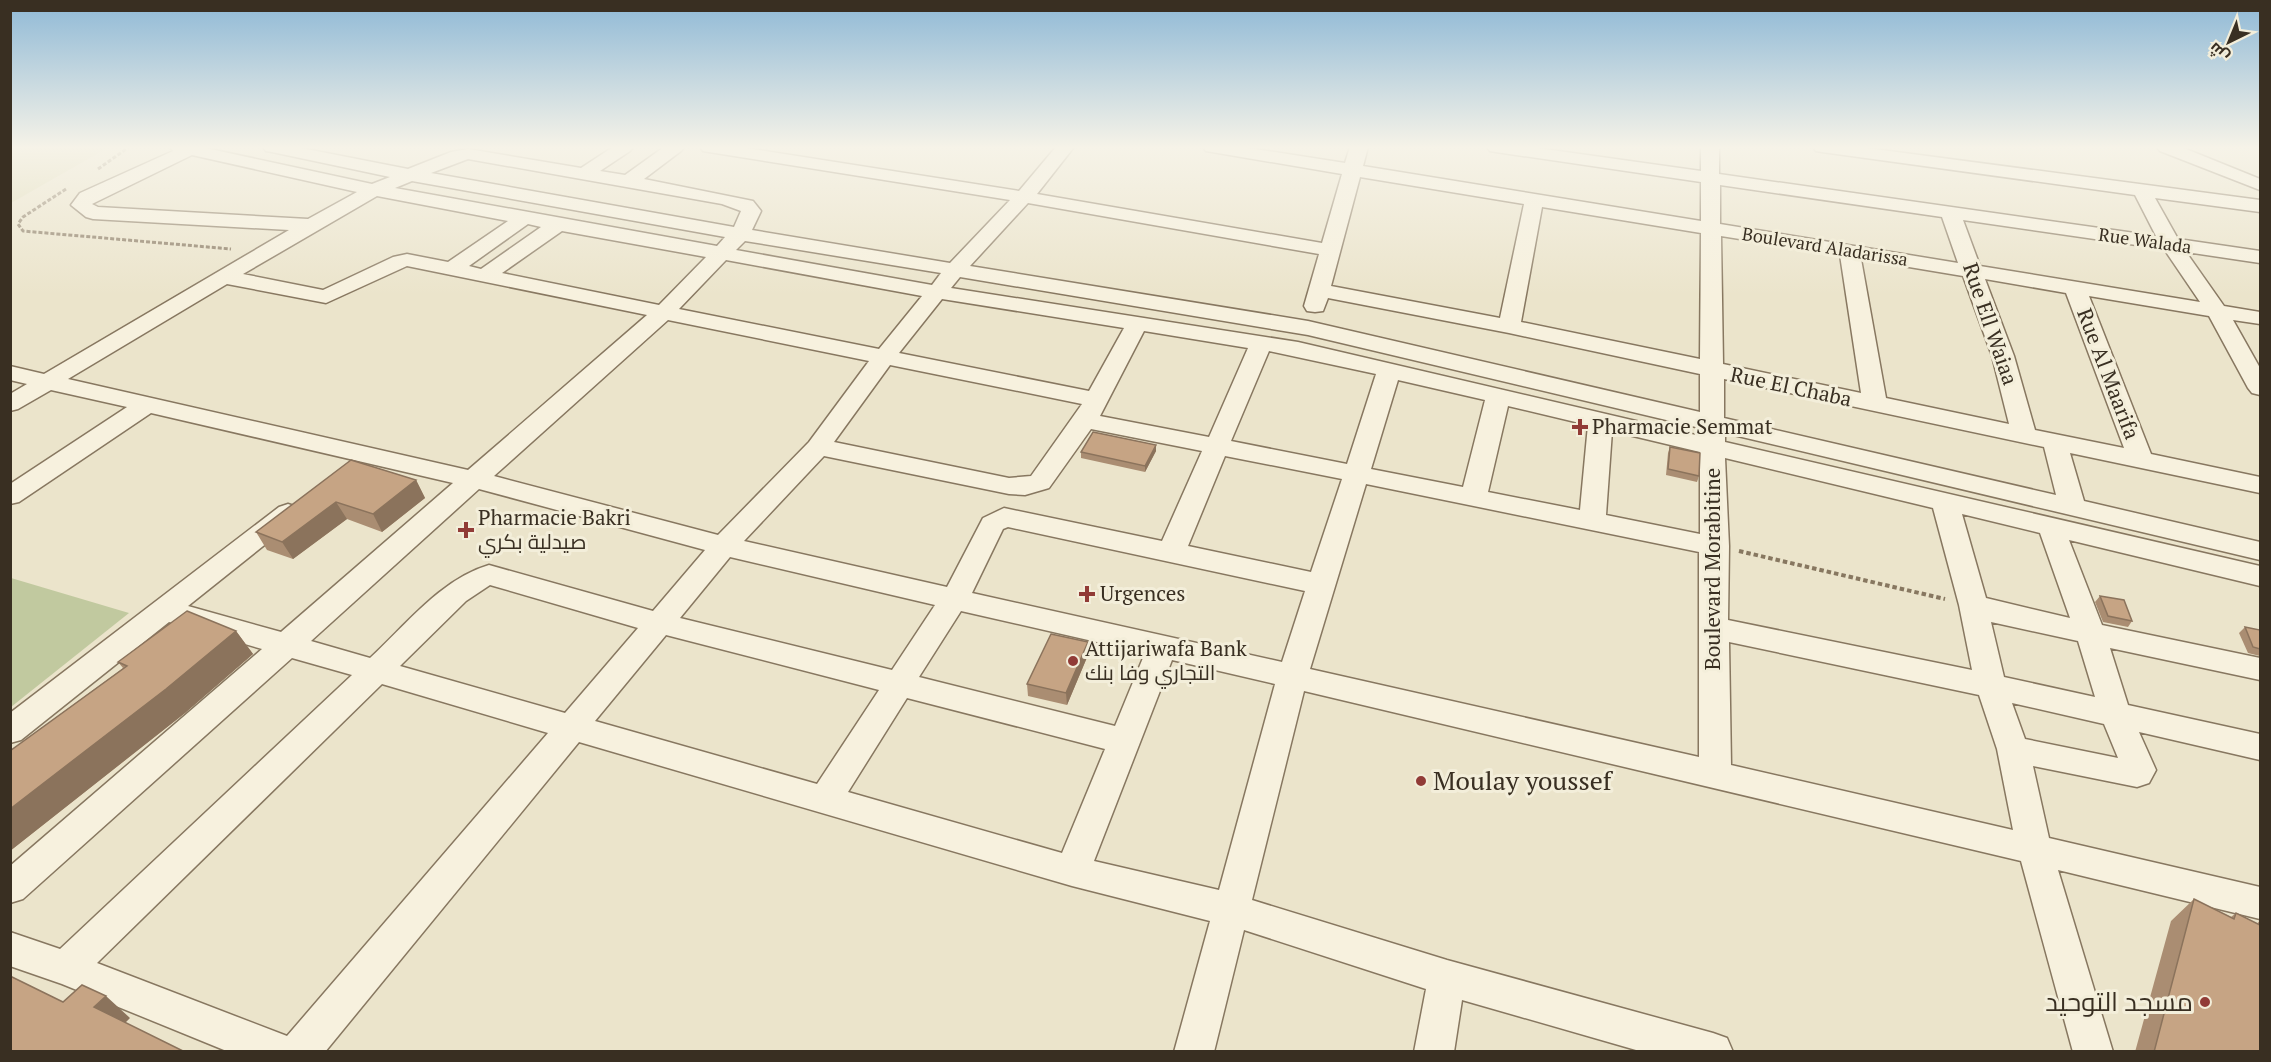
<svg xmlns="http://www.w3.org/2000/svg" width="2271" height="1062" font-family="'PT Serif',Cairo,serif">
	<rect width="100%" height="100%" fill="#ebe4cb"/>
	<path fill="#e0dcb9" d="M11,147h98l-98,56z"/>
	<path fill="#c1c99f" d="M11,578l118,35 -118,94 -1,-129z"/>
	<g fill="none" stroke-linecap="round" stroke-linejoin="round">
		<g stroke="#877760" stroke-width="3">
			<path id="minor" d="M170,147h31l171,37 18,-7 -118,-25 -6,-1 -3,-4h33l112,22 43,-17 17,-3 113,19 32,-21h20l-3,4 -30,20 25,4 39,-28h20l-3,4 -37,28 109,22 8,10 -9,19 198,33 60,-63 -301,-48 -6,-1 -3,-4h40l279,44 37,-44h18l-37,47 285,49 20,-69 -130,-22 -6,-1 -3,-4h39l103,16 5,-16h18l-5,19 338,55v-39l-205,-30 -6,-1 -3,-4h43l171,24v-24h18v27l437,62 -21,-41 -313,-43 -6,-1 -3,-4h46l401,53v12l-105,-14 23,41 82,12v12l-74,-11 38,54 36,6v12l-27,-4 27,48v27l-8,-2 -4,-5 -39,-72 -120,-20 62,158 109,23v16l-190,-40 14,48 176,41v18l-535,-127v9l535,124v20l-191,-46 33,85 158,33v22l-150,-32 18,57 132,29v26l-121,-28 17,38 -7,13 -12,4 -104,-21 16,72 211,49v32l-202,-49 55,182h-40l-52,-191 -717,-170 -52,209 195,60 266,73 14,5 6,14h-90l-181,-52 -8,52h-40l12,-63 -182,-59 -30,122h-40l36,-131 -138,-35 -493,-144 -254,310h-96l-167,-68 -52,-18v-34l50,17 292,-274 -60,-17 -269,241 -13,4v-37l252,-217 -93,-27 -148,118 -11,3v-30l269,-206 9,-3 9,3 4,6 -4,6 -109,87 93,26 172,-149 -302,-70 -132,89 -9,2v-20l117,-77 -76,-17 -33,19 -8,2v-17l17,-10 -17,-4v-14l34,8 245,-144 -196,-11 -7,-2 -15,-12 9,-12 93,-42zM192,155l165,37 -49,27 -210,-12 -6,-3zM468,159l254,45 19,7 -7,16 -303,-54zM1360,177l164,27 -24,114 -169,-32zM412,181l313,56 -8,9 -322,-58zM1720,185l222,32 16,46 -238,-39zM377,196l131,25 -60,41 -41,-8 -14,3 -70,33 -80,-16zM1028,203l291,51 -15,52 3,5 8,1 8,-1 5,-13 181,35 191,41v38l-392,-91 -338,-55zM1542,207l159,26 -1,126 -179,-37zM1963,220l201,29 36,53 -220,-36zM528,224l13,3 -60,42 -12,-3zM562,231l144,26 -47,48 -157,-32zM1721,236l119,19 21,138 -138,-29zM745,241l196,32 -9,12 -196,-35zM1861,259l102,17 29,80 17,68 -123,-26zM726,260l196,36 -43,53 -200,-40zM407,266l240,49 -179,155 -400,-91 159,-95 99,19zM960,277l348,58 392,93v8l-402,-94 -347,-54zM1985,279l81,14 58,155 -89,-18 -21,-74zM942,299l182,29 -35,63 -190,-38zM668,320l201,41 -60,81 -91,93 -224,-59zM1144,331l104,17 -39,89 -109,-21zM1269,351l107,23 -29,90 -116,-23zM890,365l192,39 -51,72 -22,2 -175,-36zM1724,379l320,68 12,48 -332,-77zM1398,380l87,20 -22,87 -92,-18zM1508,406l80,19 -8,85 -92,-18zM1091,429l111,22 -40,90 -158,-33 -21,10 -36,69 -203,-46 80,-85 185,38 16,1 24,-7zM1612,431l88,21v82l-94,-19zM1225,456l117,23 -31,93 -123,-26zM1725,458l208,50 26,97 13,65 -244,-50 1,-74zM1366,484l333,68v205l-389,-88zM479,489l226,61 -52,61 -164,-46c-48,14 -83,60 -119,93l-59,-17zM1962,514l78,19 30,85 -84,-20zM1008,527l297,64 -23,71 -310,-69 31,-64zM730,557l205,48 -43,65 -212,-52zM490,585l148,43 -73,85 -165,-47 66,-65zM961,611l184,42 -30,73 -196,-49zM1991,622l87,19 17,56 -91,-20zM666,635l213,55 -62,94 -222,-63zM1729,642l250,53 18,54 16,81 -282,-65zM1172,660l103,24 -56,206 -125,-29zM382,684l166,49 -261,303 -190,-73zM907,698l198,51 -43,104 -214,-61zM2012,703l92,21 14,34 -93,-19z
				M2157,147h24l79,32v11l-100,-39z"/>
		</g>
		<path stroke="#877760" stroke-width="3" stroke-dasharray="4 2" stroke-linecap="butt" d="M98,169l31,-22
			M66,189l-43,28 -5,7 5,7 208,18"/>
		<path stroke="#877760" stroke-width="4" stroke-dasharray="4.5 3" stroke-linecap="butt" d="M1739,551l206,48"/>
		<use href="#minor" fill="#f7f1de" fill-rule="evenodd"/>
	</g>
	<path fill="#aa8d72" d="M1670,447l29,29 -2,6 -31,-7 2,-22z
		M1156,451l-11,21 -64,-14v-6z
		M351,460l65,20 9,18 -43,34 -35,-13 -54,40 -26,-9 -11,-18z
		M2100,596l32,25 -4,6 -25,-5 -8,-20z
		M2245,627l15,3v26l-12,-3 -9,-20z
		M236,631l17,23 -68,59 -175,138v-100l113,-83 -5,-6z
		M1088,642v13l-21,50 -39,-9 -1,-12z
		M2194,899l37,18 5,-4 21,11 3,-4v132h-125l36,-131z"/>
	<path fill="#8b735c" d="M1156,445v6l-11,21v-6z
		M416,480l9,18 -43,34 -9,-18z
		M336,502l11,17 -54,40 -11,-17z
		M236,631l17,23 -68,59 -175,138v-42z
		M1088,642v13l-21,50 -1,-12z
		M106,996l24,22 -11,11 -25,-22z"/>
	<path fill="#c6a484" stroke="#8b735c" stroke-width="1.5" d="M1093,432l63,13 -11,21 -64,-14z
		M1670,447l30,6 -1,23 -31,-7z
		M351,460l65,20 -43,34 -37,-12 -54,40 -26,-10z
		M2100,596l24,4 8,21 -24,-5z
		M187,611l49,20 -70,58 -156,120v-58l117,-85 -9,-4z
		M2245,627l15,3v19l-7,-2z
		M1051,634l37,8 -22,51 -39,-9z
		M2194,899l40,20 2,-6 24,12v127h-106z
		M10,976l53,26 19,-17 24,11 -12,11 91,45h-175z"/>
	<linearGradient id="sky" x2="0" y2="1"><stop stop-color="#8fb9d6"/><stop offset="0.5" stop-color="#f6f3e8"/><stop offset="1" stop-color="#f6f3e8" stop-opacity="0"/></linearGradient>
	<rect width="2271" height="295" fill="url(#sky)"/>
	<g fill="#913b36" stroke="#f3eeda" stroke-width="2">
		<path d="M1577 418h6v6h6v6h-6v6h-6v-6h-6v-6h6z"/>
		<path d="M463 521h6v6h6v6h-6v6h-6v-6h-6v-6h6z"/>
		<path d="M1084 585h6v6h6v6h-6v6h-6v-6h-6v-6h6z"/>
		<circle cx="1073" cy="661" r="6"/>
		<circle cx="1421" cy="781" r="6"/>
		<circle cx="2205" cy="1002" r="6"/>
	</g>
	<g text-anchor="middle" stroke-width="6" stroke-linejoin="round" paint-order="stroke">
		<g font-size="18" fill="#392f22" stroke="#f3eeda">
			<text transform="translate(2145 241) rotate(8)" y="6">Rue Walada</text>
			<text transform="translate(1825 247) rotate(9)" y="6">Boulevard Aladarissa</text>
		</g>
		<g font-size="21" fill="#392f22" stroke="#f3eeda">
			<text transform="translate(1990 324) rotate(71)" y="7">Rue Ell Waiaa</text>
			<text transform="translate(2108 374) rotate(69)" y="7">Rue Al Maarifa</text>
			<text transform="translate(1791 387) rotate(12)" y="7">Rue El Chaba</text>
			<text transform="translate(1713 569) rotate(-90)" y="7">Boulevard Morabitine</text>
		</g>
		<g font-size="21" fill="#392f22" stroke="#f3eeda" text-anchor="start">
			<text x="1592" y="434">Pharmacie Semmat</text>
			<text x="478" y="525">Pharmacie Bakri<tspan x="478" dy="24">صيدلية بكري</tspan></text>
			<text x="1100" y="601">Urgences</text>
			<text x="1085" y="656">Attijariwafa Bank<tspan x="1085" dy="24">التجاري وفا بنك</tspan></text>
		</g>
		<g font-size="26" fill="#392f22" stroke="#f3eeda" text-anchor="start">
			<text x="1433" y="790">Moulay youssef</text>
			<text x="2193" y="1011" text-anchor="end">مسجد التوحيد</text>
		</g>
	</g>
	<rect width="2271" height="1062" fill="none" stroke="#392f22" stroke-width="24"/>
	<g transform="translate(2229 42) rotate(223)" stroke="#f3eeda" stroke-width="4.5" paint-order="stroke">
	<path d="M0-4.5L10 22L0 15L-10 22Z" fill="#392f22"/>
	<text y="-9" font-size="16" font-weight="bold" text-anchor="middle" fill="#392f22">ش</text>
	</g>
</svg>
